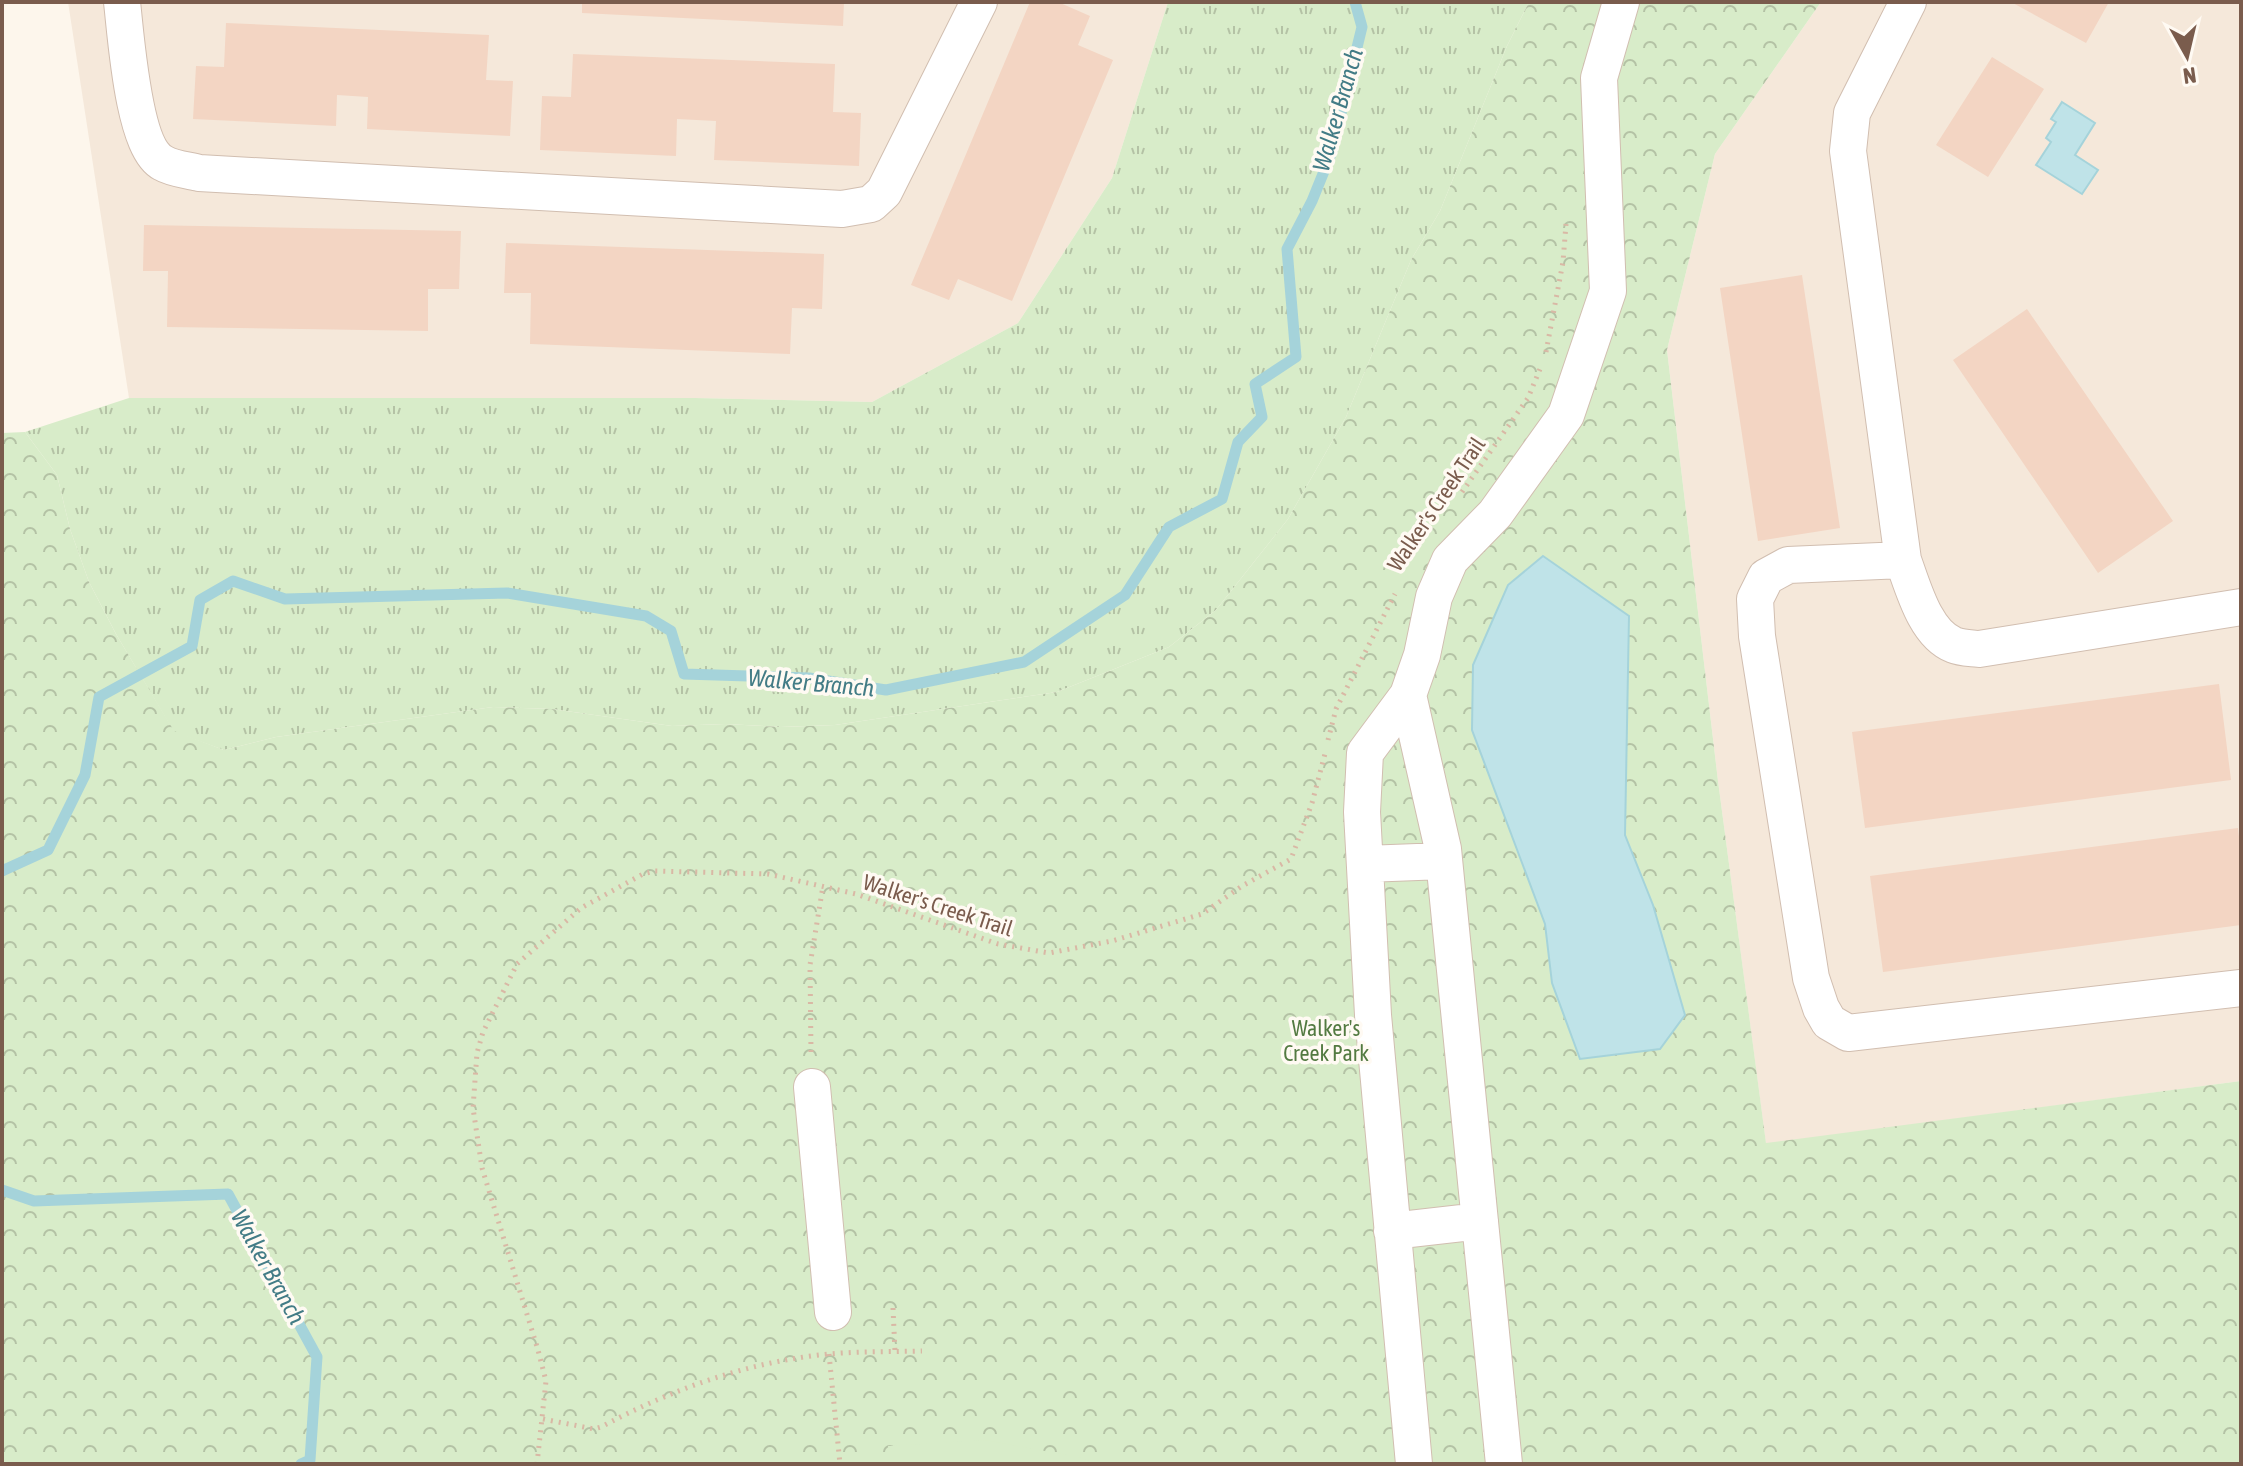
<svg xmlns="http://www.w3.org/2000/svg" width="2243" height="1466" font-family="'Asap Condensed',sans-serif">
	<defs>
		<pattern id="grass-tufts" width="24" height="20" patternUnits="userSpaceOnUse" patternTransform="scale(2)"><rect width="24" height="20" fill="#d8ecc9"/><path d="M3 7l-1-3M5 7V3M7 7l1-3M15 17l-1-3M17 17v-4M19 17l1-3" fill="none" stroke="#b4c2a5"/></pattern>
		<pattern id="forest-crowns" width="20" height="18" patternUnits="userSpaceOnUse" patternTransform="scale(2)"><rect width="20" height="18" fill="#d8ecc9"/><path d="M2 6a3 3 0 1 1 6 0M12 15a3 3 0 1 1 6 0" fill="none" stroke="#b4c2a5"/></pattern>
	</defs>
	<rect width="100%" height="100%" fill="#fdf6ec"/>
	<path fill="#f5e8da" d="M68,2h1100l-56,176 -94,145 -146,79 -177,-4h-566z
		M1821,2h420v1079l-475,63 -48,-363 -51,-431 48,-196z"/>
	<path fill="url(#grass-tufts)" d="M1168,2h361l-22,44 -67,165 -29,49 -65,157 -58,102 -72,91 -47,37 -112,45 -222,33 -54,2 -56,-3 -53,2 -120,-17 -59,-2 -217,30 -52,13 -50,-18 -58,-98 -27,-52 -19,-53 -13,-54 -32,-43 104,-34h566l177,4 146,-79 94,-145z"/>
	<path fill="url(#forest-crowns)" d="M1529,2h292l-106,152 -48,196 51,431 48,362 475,-62v383h-2239v-1031l23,-1 32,43 13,54 19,53 27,52 58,97 50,19 52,-13 217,-30 59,2 120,17 53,-2 57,3 53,-2 222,-33 112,-45 47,-37 72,-91 58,-102 65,-157 29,-49 67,-165z"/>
	<path fill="#d8ecc9" d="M985,1440l98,18 13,6h-206l-2,-18z"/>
	<path fill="#bfe3e8" stroke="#a5d3da" stroke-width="2" d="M2062,102l33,21 -20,32 23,15 -16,24 -46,-29 15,-23 -5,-4 10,-16 -5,-3z
		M1543,556l86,60 -4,219 28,70 32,110 -25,34 -80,10 -28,-76 -7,-59 -73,-194 1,-65 35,-80z"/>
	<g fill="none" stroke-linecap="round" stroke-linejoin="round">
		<path stroke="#a5d3da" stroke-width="11" d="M2,871l46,-21 37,-75 14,-78 93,-51 8,-46 33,-19 52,18 222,-6 139,23 25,15 13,43 125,4 77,12 138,-28 101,-67 44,-68 53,-28 16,-57 24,-25 -7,-33 41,-27 -9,-108 25,-48 19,-47 31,-127 -7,-25
			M2,1190l32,11 194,-7 89,163 -7,103 -9,4"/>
	</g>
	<path fill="#f3d5c3" d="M582,2h262l-1,24 -261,-13z
		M1030,2h28l32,14 -12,29 35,15 -101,241 -54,-22 -9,21 -38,-15z
		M2011,2h98l-23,41z
		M226,23l263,12 -3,45 27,1 -3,55 -143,-7 1,-32 -31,-2 -1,31 -143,-7 3,-53 28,1z
		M573,54l262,10 -2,48 28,1 -2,53 -145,-6 2,-39 -39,-2 -1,37 -136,-6 2,-54 29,1z
		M1992,57l52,32 -56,88 -52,-32z
		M144,225l317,6 -2,58h-31v42l-261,-4 1,-56h-25z
		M506,243l318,11 -2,55 -30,-1 -2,46 -260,-10 1,-51h-27z
		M1802,275l38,253 -82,13 -38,-253z
		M2027,309l146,212 -75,52 -145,-213z
		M2219,684l12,96 -366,48 -13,-96z
		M2238,828l3,26v71l-358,47 -13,-96z"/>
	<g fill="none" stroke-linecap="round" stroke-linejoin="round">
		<g stroke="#d1beb0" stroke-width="38">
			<path id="minor" d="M122,2c4,34 11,145 41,161 10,6 25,7 36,10l643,36 29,-5 13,-12 95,-190
				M1908,2l-56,111 -4,38 55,409c10,27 22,74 51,85 7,3 17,3 25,4l262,-42
				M1903,560l-115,5 -22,12 -11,22 2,37 54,342 10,30 8,14 19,11 393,-45
				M1408,695l35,154 61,615
				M1365,864l79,-3
				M812,1087l21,225
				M1392,1231l88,-10
				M1414,1464l-41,-449 -11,-203 3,-59 43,-58 14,-40 12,-58 16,-37 45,-46 71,-99 42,-124 -9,-213 22,-76"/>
		</g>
		<path stroke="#d9b8a5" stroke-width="5" stroke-dasharray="2 6" stroke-linecap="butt" d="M1546,352l17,-90 3,-38
			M1462,492l66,-94 12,-29
			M1328,740l8,-31 59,-115
			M811,1052l-1,-87 13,-79
			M893,1308l2,44
			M829,1354l11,110
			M543,1419l51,10 7,-2c66,-35 135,-61 210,-71 36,-5 74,-4 111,-5
			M537,1464l9,-83 -8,-31 -56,-182 -9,-60 4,-55 6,-21 34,-68 64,-56 62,-34 12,-3 113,3 88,20 142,50 51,9 63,-12 90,-27 40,-28 49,-27 21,-56 14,-53"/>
		<use href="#minor" stroke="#fff" stroke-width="36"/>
	</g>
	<g text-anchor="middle" stroke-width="7" stroke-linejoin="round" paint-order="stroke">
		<g font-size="22" fill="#7a5c4d" stroke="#fffaf3">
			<text transform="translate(1436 504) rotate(-56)" y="8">Walker's Creek Trail</text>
			<text transform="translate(938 905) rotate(18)" y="8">Walker's Creek Trail</text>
		</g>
		<g font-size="22" fill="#537a41" stroke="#fffaf3">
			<text x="1326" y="1036">Walker's<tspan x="1326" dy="25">Creek Park</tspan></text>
		</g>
		<g font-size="24" font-style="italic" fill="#437c86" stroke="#fffaf3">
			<text transform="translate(1338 110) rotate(-74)" y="8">Walker Branch</text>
			<text transform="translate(811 683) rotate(5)" y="8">Walker Branch</text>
			<text transform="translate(268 1267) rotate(61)" y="8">Walker Branch</text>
		</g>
	</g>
	<rect width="2243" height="1466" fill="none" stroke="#7a5c4d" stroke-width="8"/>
	<g transform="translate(2187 56) rotate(172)" stroke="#fffaf3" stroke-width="6" paint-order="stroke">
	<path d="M0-6L14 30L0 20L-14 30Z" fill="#7a5c4d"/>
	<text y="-12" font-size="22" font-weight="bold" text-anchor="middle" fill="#7a5c4d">N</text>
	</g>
</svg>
